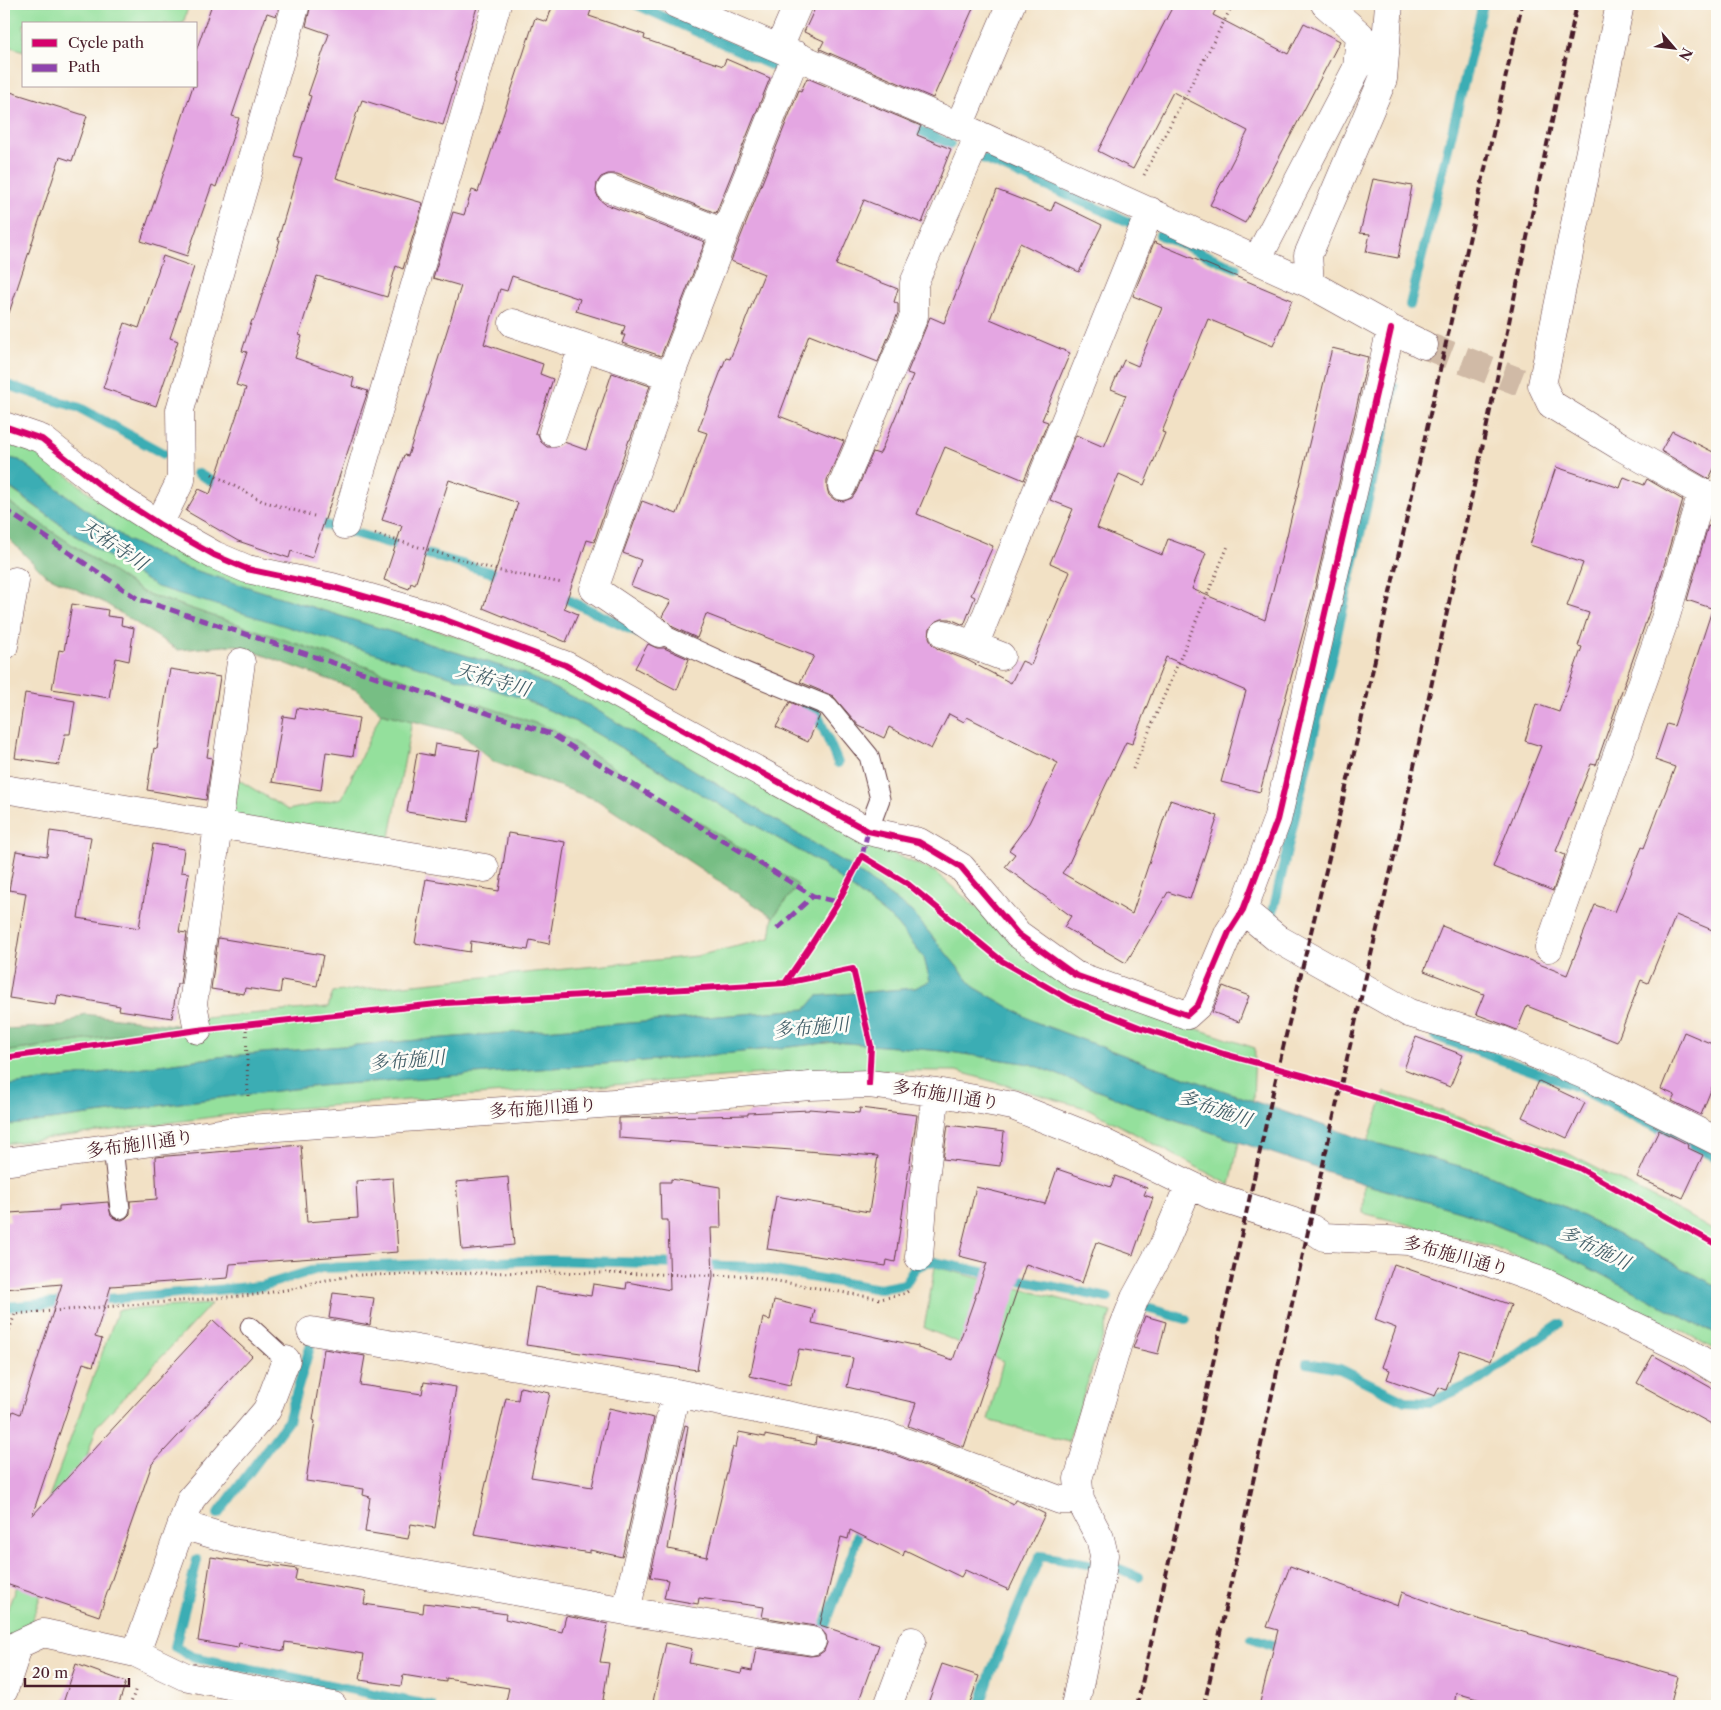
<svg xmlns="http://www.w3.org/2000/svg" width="1721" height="1710" font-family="'Libre Caslon Text','Noto Serif JP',serif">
	<rect width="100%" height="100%" fill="#fdfcf7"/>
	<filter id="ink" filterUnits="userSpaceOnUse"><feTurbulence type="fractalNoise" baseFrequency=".02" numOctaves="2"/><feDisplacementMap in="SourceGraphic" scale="10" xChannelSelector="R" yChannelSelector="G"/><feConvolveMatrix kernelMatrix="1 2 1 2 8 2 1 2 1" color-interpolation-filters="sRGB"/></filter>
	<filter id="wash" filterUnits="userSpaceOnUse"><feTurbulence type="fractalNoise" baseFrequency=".0096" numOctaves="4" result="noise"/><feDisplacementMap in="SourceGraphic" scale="20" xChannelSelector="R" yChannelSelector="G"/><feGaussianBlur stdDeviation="1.12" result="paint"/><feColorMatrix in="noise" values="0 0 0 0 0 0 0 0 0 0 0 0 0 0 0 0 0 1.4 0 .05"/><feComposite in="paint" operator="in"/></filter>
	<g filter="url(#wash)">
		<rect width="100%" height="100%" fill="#f2e1c5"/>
		<path fill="#94e09c" stroke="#6f8064" d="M4,4h185l-6,20h-159v27l-20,-6z
			M4,442l37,13 68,53 244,95 212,68 278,161 92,40 135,115 185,61 -2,53 -103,-36 -115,-43 -61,-35 -62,-75 -64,-47 -261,-161 -65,-31 -344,-108 -51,-25 -108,-80 -15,-3z
			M4,486l7,3 68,49 442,160 57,25 239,138 77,60 30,37 6,23 -15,7 -98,8 -11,13 -487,39 -101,9 -214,29v-34l178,-26 23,-8 123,-11 5,-15 364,-36 73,-18 3,-21 25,-32 -245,-156 -409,-136 -140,-94z
			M381,713l31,8 -23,121 -160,-27 5,-38 54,33 54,-12z
			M835,1042l108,9 88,13 105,42 103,36 -9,43 -141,-76 -133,-38 -140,-1 -557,41 -255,33v-18l222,-29 93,-11 376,-29z
			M1385,1092l180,60 120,62 32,19v53l-148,-77 -84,-36 -117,-32z
			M1364,1184l103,29 86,36 164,86v16l-35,-20 -187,-84 -132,-34z
			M935,1267l176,45 -43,130 -80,-22 15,-59 -79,-33z
			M211,1304l-114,122 -65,195 -13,8 -9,14 -6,-3v-21l114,-309z"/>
		<path fill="#77be84" stroke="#606e58" d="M4,499l140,94 409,136 245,156 -25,32 -176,-117 -103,-38 -34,-29 -79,-20 -24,-23 -121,-45 -58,5 -73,-47 -61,-29 -40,-40z
			M84,1014l98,12 -178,26v-23l59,-3z"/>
		<path fill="#3badb4" stroke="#426670" d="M4,457l15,3 108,80 51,25 344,108 65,31 261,161 64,47 62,75 61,35 115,43 218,76 117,32 84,36 148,77v49l-164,-86 -86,-36 -103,-29 -125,-42 -103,-36 -105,-42 -88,-13 -108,-9 -140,15 -376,29 -93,11 -222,29v-40l214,-29 101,-9 487,-39 11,-13 98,-8 15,-7 -6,-23 -30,-37 -77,-60 -239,-138 -57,-25 -364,-111 -78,-49 -67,-49 -8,-3z"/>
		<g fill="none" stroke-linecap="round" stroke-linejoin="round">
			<path stroke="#3badb4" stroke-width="10" d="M635,4l138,62
				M907,125l43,19
				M984,159l147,64
				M1160,235l76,33
				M1410,305l73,-301
				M4,384l76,24 84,46
				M197,473l27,15
				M312,521l195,56
				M556,594l82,39
				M805,705l10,4 23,54
				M1272,916l122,-529
				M1435,1036l142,51 140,71
				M701,1265l51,2 127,22 26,-5 10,-16 14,-7 179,37
				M95,1300l167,-14 59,-18 229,-8 131,4
				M4,1307l64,-5
				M1150,1309l36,10
				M1307,1363l33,6 65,32 25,1 48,-21 81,-57
				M218,1514l70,-93 22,-74
				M197,1560l-22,87 18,10 239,49
				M1252,1638l35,12
				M820,1639l33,-87 8,-31
				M980,1706l11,-34 49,-116 79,13 20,8"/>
		</g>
		<g id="blocks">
			<path fill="#e4a6e2" d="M212,4h68l-4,12 -9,-3 -35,103 7,2 -23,69 -4,-2 -25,71 -46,-15 52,-155h3v-35z
				M311,4h167l-24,77 2,1 -13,43 -81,-25 -4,12h-1l-21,66 87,25 -20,66 -7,-3 -9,31 -70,-21 -18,59 3,1 -7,22 59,20 -2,8 16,5 -56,167 -21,-7 -2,7 -51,-17 -52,-30 13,-22 11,5 36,-106 -10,-3 11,-33 -5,-1 10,-31h2l26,-80h-2l24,-82 -9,-2 18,-60 -3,-1 21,-61 -23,-8z
				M553,4h40l-4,12 56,19 -1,4 79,27 3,-7 44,19 -54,135 -99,-39h-9l-7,3 -4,6 -1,9 3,7 6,5 100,38 -44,114 -39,-13 3,-8h-3l3,-9 -49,-15 4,-12 -68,-23 -5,15 -7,-2 -16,55 59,20 -3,10 13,5 -18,54 3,1 3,8 6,5h9l8,-5 22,8 26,-77 38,13 -20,54h-1l-35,102 -7,-2 -23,68 14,6 -12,28 -83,-34 35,-105 -69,-23 -34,105 -4,-2 -2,6 -25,-9 18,-54 -20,-6 22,-65 4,1 53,-170 -28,-8 20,-66 11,3 8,-25 6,2 57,-174 12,4z
				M817,4h158l-42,94 -113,-49 4,-8 -20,-9z
				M1174,4h45l-6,11 75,39 16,-31 36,18 -95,182 -35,-18 38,-74 -75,-39 -40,77 -35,-18z
				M807,78l114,48 -4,9 34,14 -29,74 -58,-23 -28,65 62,24 -4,13 4,2v9l-20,49 -69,-27 -30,81 65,25 -17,39v8l2,7 6,5 9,1 8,-3 4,-6 17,-40 6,2 2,-3 32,-76 -6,-2 23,-56 14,6 53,-133 54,21 4,-9 47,23 -23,47 -59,-29 -30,76 80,34 -28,67 6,2 -24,58 -79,-33 -28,67 76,32 -22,49 4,2 -11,28 -14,-6h-8l-7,3 -5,6 -1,9 3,7 6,5 29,11 44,23 11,-22 9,4 39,-93 -20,-9 23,-54 -23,-9 26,-65 28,12 22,-52 -15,-6 13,-29 14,6 24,-58 -29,-12 21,-54 138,58 -19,46 -65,-27 -46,113 3,1 -21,52 -25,-11 -22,54 65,27 6,-16 38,14 -14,36 73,31 19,-72 48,-200 36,9 -56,243 -52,192 -39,-10 25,-91 -80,-34 -34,87 -6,-2 -58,123 -6,8 70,41 38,-114 48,16 -28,83 -22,-7 -42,71 -62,-36 7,-11 -66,-49 10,-13 -6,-4 20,-27 29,-60 -91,-46 -3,5 -15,-8 -18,35 -42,-22 -5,11 -25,-12 -26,-30 -33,-14 14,-26 -108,-42 -9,24 -24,-11 -11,-11 9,-15 -40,-15 10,-26 -18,-7 19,-52 35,13 30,-81 -9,-3 28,-72 4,1 34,-85 -33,-13 68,-171 2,1z
				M4,90l83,26 -15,45 -12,-4 -51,156 -5,-1z
				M1373,179l39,7 -14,72 -32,-6 4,-18 -10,-1z
				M163,256l31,11 -24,71 8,3 -22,65 -53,-18 22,-65 14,5z
				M1672,431l45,23v8l-8,17 -48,-28z
				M1556,467l64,21 4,-11 20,8 3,-6 36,21 -26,90 -61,175 -5,-1 -35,87 9,4 -12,36 -60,-24 48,-121 -16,-5 11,-37 23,8 23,-65 -4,-1 11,-33 -22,-7 16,-43 -53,-18z
				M1708,526l9,3v81l-30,-10z
				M72,604l36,6 -1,6 15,2 -1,7 13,3 -5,33 -13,-3 -7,40 -57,-9 7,-39 5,1z
				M1712,610h5v322l-41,-17 -28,68 -7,-3 -24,62 -90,-36 -10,24 -41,-16 8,-20 -60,-23 18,-45 125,49 28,-70 20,7 27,-65 2,1 31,-81 -20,-7 12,-36 7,2z
				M648,644l9,4h7l25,11 -12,31 -42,-22z
				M170,669l50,8 -13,80 5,1 -6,42 -59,-10 7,-42 3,1z
				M25,693l50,8 -5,33h-5l-6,31 -44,-7z
				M790,702l30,13 -12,27 -32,-15z
				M297,708l62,10 -6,38 -27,-4 -5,38 -49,-8 11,-66 12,2z
				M435,744l45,7 -12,71 -61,-10 10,-59 16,3z
				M50,831l41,6 -13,81 61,10 14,-84 31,5 -3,23 8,1 -10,59 8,1 -7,51h-3l-5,34 -53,-8 1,-4 -62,-11 -2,10 -47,-7 17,-105 -17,-3 7,-39 31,5z
				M508,833l57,9 -16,102 -19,-4 -2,10 -57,-9 -1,11 -55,-9 11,-64 73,12z
				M218,938l105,17 -6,31 -35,-6 -2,13 -35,-5 -1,6 -33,-5z
				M1223,986l26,10 -10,26 -27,-10z
				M1684,1032l33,14v29l-16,40 -29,-14 3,-6 -14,-6z
				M1416,1037l47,18 -13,32 -46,-18z
				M1539,1081l46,22 -18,35 -45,-21z
				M860,1108l57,7 -22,147 -8,-2 -1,6 -119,-17 9,-53 93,16 9,-56 -259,-18v-20l129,-3v-2l61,-3v-1l50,4z
				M948,1125l56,7 -4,34 -57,-7z
				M1659,1130l30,15 -1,3 15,7 -20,43 -46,-21z
				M301,1145l6,77 51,-4 -2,-37 37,-3 5,74 -168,12 -2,14 -117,8 -16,51 7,2 -9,27 -10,-3 -51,153 181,-196 39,36 -100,108 -53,152 -90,-31h-5v-144l9,-30 7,3 42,-130 -58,5v-68h6l-1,-8 50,-3v-4l49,-4 3,14 5,3 6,1 4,-2 4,-4v-13l27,-2 -2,-42z
				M1057,1169l54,18 4,-11 32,12 -3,7 9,3 -20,57 -37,-13 -14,41 -56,-19 -62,183 -56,-21 8,-23 -69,-16 6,-29 -54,-9 -9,36 -40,-9 13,-58 7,2 4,-20 41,10 -3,13 106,23v2l35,12 34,-97 -28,-7 17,-69 69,17z
				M508,1177l6,68 -52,5 -6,-68z
				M671,1179l49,8 1,41h-10l2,48 -16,94 -171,-25 9,-58 56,9 2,-12 33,5 1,-7 43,8 -2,-70h-7l-1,-38h11z
				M1394,1264l117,41 -20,56 -31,-11 -14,40 -7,-3 -4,9 -48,-17 3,-9 -8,-3 14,-39 -21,-8z
				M333,1293l41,5 -4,27 -41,-7z
				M1145,1316l21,6 -8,32 -25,-6z
				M324,1349l41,7 -5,29 62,9 2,-12 32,5 -21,141 -24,-4 -3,15 -43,-7 5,-35 -7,-2 1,-6 -58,-8 9,-60 -2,-1z
				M1653,1355l64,36v36l-80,-44z
				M520,1387l30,6 -19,84 61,10 17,-79 45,10 -32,139 -32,-7v3l-116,-19 32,-136 12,2z
				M685,1425l3,1 -20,123 39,8 26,-110h3l3,-15 26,5v-2l50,10 1,-8 66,13 85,32 46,22 2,-4h2l28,14 -36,76 -44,-20 -4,7 -56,-27 -2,6 -53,-26 -2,9 -7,-2 -21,88 59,20 -22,61h-205l14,-63 26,6 -3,14 52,11 1,-5 10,2 4,-23 54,8 8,-1 6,-4 3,-8 -1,-8 -5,-6 -6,-3 -53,-9 2,-10 -65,-9 -1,6 -34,-6 4,-18 -18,-3z
				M211,1557l59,9v-1l27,4 -2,11 71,12 -2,12 59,9 1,-10 48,6 34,5 -1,5 57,13 4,-16 42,8 -8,38 9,1 -7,43h-97l4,-18 -63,-10v4l-43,-7 -2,11 -41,-6 4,-26 -79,-12 -1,9 -45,-8 -1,5 -40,-7z
				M1290,1566l108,40 4,-14 59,22 217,63 -8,29h-168l-46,-13 -2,13h-195l19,-76 -11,-3z
				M76,1664l50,18 -8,24h-56z
				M942,1664l37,12 -10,30h-42z"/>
		</g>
	</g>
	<g filter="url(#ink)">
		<use href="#blocks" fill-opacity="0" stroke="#633c42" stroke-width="1"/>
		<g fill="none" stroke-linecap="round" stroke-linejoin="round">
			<path stroke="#d0baa6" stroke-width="28" stroke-dasharray="28 14" stroke-linecap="butt" d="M1424,345l96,37"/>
			<g stroke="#633c42" stroke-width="21">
				<path id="lane" d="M659,633l79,36 90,37 41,50 11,43 -12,32
					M113,1148l7,61
					M250,1327l36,33"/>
			</g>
			<g stroke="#633c42" stroke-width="29">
				<path id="street" d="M676,4l283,122 351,158 81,45 33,16
					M1620,4l-78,381 9,19 69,42 97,55
					M779,48l19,-44
					M959,126l52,-122
					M611,189l114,44
					M1257,260l100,-192 3,-33 -35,-31
					M1310,284l-2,-29 75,-176 6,-75
					M513,323l157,53
					M4,426l38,13 64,51 53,34 55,31 33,14 85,18 111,32 122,46 303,166 51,11 42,25 57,67 57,41 112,40 11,-10 31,-73 14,-22 34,-90 114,-491
					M553,432l30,-85
					M842,486l72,-170v-33l65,-148
					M159,524l22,-44 -1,-70 116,-406
					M345,525l152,-521
					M659,633l-65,-44 76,-213 55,-143 71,-178
					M944,634l57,22
					M4,646l11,-65
					M974,646l176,-435
					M4,789l481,79
					M1243,910l35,29 131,74 92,27 88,37 128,64
					M1549,948l117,-332 36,-124
					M198,1030l-5,-26 48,-342
					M4,1162l245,-33 365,-26 196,-17 59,-2 67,8 77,14 85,34 113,55 98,32 15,10 84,4 80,21 58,21 139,67 32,20
					M919,1257l6,-78 11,-87
					M311,1331l365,62 210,42 174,65h20
					M182,1525l54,16 390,70 186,30
					M626,1611l50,-218
					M136,1653l55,-154 76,-89 19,-50
					M4,1690l15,-46 24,-11 93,20 48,23 149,30
					M888,1706l24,-65
					M1075,1706l26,-128 3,-23 -4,-17 -20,-38 -2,-21 43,-146 14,-35 28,-52 26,-61"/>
			</g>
			<path stroke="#633c42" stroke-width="3" stroke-dasharray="1 4" stroke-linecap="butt" d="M1144,175l89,-171
				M212,474l50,27 52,15
				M375,534l121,36 66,13
				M1133,769l95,-223
				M883,869l25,15 77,63
				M786,982l67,-13
				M446,1003l339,-20c28,-40 52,-78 74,-122
				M246,1025l2,72
				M1198,1046l26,8
				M1382,1099l63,20 134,49 138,77
				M4,1344l11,-30 239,-19 43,-7 18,-6 42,-7 194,-3 197,4 133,23 23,-5 7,-5
				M130,1706l6,-18"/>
			<use href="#lane" stroke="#fff" stroke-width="19"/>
			<use href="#street" stroke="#fff" stroke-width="28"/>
			<path stroke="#4a1f2b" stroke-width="4" stroke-dasharray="8 4" stroke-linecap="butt" d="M1137,1706l144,-650 69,-285 172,-767
				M1204,1706c63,-288 125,-578 194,-865l179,-837"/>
			<path stroke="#8e44ad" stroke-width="5" stroke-dasharray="10 5" stroke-linecap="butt" d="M4,509l134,90 413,135 262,162
				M862,856l6,-25
				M777,929l36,-33 25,6"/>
			<g stroke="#fdfcf7" stroke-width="9">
				<path id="cycleway" d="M4,426l38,13 64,51 53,34 55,31 33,14 85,18 111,32 122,46 303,166 51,11 42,25 57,67 57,41 112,40 11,-10 31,-73 14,-22 34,-90 114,-491
					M785,983l68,-14 18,77 -2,38
					M4,1058l194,-28 248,-27 339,-20 26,-38 27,-43 24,-46 46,28 94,77 68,39 69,27 85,27 85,23 136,42 134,49 138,77"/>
			</g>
			<use href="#cycleway" stroke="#d6006c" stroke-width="6"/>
		</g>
	</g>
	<g text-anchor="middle" stroke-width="5" stroke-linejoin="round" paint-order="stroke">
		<g font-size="18" fill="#4a1f2b" stroke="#fdfcf7">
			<text transform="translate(946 1095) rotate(9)" y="6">多布施川通り</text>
			<text transform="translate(543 1108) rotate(-4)" y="6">多布施川通り</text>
			<text transform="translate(140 1144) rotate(-8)" y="6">多布施川通り</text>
			<text transform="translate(1456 1256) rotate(15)" y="6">多布施川通り</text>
		</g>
		<g font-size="19" font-style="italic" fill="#435f69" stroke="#fdfcf7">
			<text transform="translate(114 544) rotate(34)" y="7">天祐寺川</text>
			<text transform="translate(493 679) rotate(16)" y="7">天祐寺川</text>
			<text transform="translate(811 1027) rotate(-5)" y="7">多布施川</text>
			<text transform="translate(407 1060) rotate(-5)" y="7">多布施川</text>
			<text transform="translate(1215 1108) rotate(19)" y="7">多布施川</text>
			<text transform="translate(1595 1247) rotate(26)" y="7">多布施川</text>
		</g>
	</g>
	<rect width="1721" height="1710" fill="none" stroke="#fdfcf7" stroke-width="20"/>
	<rect x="22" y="22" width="175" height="65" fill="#fdfcf7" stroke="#b5a4a5"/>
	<rect x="32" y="39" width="25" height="8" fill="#d6006c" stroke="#b5a4a5"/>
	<text x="68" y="48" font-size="15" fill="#4a1f2b">Cycle path</text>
	<rect x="32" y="64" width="25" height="8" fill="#8e44ad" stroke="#b5a4a5"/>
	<text x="68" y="72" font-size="15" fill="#4a1f2b">Path</text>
	<g transform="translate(1674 48) rotate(118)" stroke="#fdfcf7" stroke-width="4" paint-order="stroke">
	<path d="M0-4L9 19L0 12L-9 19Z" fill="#4a1f2b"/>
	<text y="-8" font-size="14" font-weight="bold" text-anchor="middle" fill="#4a1f2b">N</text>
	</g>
	<path d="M25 1678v8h104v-8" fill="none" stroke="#4a1f2b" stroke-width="2.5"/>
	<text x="32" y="1678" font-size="15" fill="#4a1f2b" stroke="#fdfcf7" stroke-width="4" paint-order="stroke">20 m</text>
</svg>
